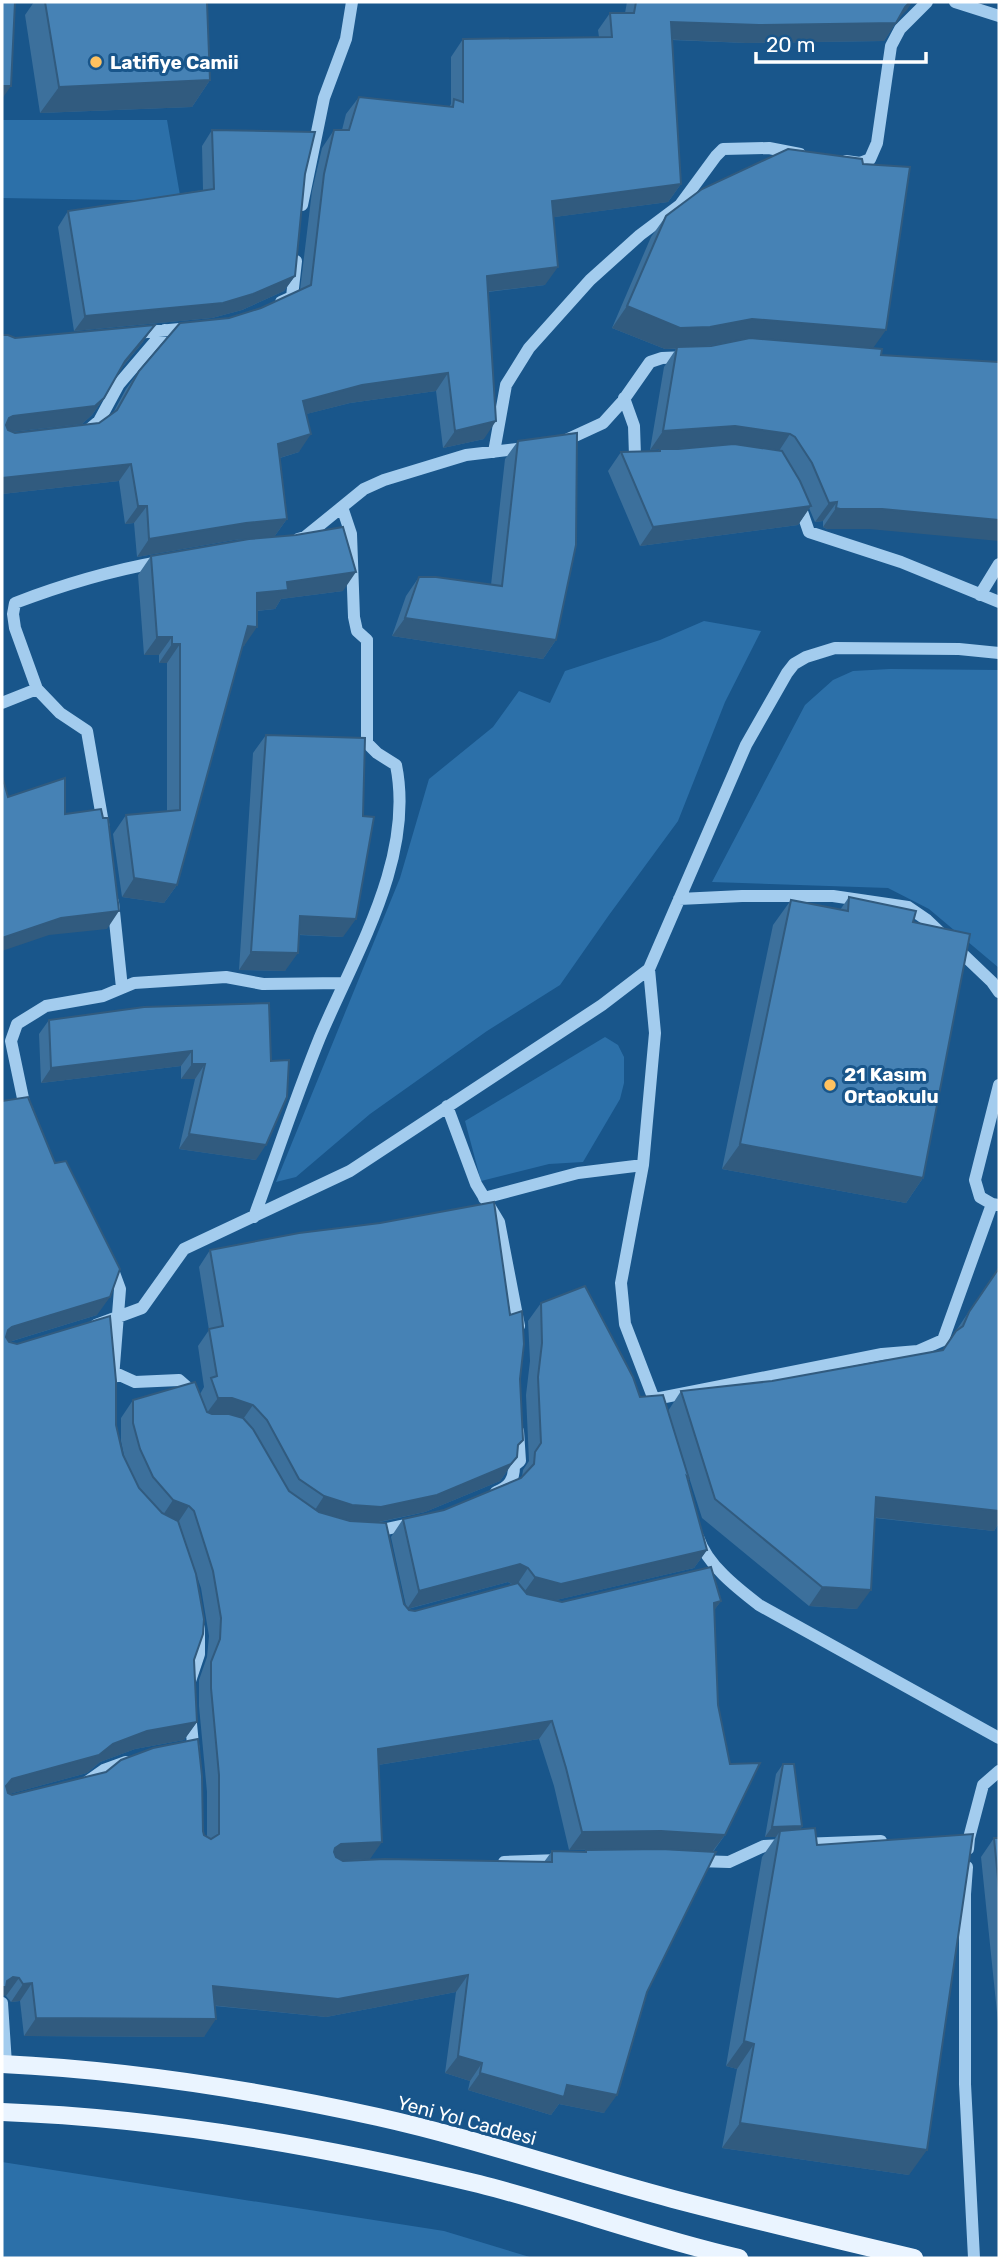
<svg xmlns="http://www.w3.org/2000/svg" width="1001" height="2260" font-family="Rubik,sans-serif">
	<rect width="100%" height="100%" fill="#19568b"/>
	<path fill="#2c70a9" d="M2,120h165l14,81 -179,-3z
		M704,621l57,10 -36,71 -47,119 -69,94 -49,70 -73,46 -117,83 -74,63 -20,5 124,-304 29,-99 64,-52 26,-36 31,12 15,-32 95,-31z
		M890,669l109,1v298l-70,-59 -41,-21 -176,-6 93,-177 28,-25 20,-9z
		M605,1037l13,8 6,12v26l-4,16 -37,63 -34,2 -68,17 -16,-60z
		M2,2162l442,69 89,27h-531z"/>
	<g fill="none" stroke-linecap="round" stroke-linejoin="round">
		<path stroke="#a3ccee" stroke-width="12" d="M955,2l44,14
			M846,161l14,2 10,-4 7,-16 14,-97 9,-17 27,-27
			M302,205l22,-107 22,-59 6,-37
			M281,302l11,-5 4,-36
			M136,333l55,-5
			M624,398l10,28 1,30 10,3
			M86,432l13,-11 20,-37 46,-54
			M564,441l39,-18 19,-21 28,-40 12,-4 24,-1
			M494,452l12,-67 23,-37 61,-68 50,-45 40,-30 36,-49 7,-7 46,-1 31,6
			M798,500l11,32 92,30 98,40
			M298,539l7,-2 59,-48 20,-9 82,-25 59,-7
			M980,595l19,-31
			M2,703l35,-14
			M104,829l-17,-98 -27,-18 -23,-24 -22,-61 -2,-14 2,-11c47,-18 94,-32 144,-41
			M679,899l63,-3h91l75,11 19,13 65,62 7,10
			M113,902l9,86
			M649,969l6,64 -12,132 -22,118 4,41 33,86
			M447,1106l29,78 23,38 20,104
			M28,1112l-4,-9 -13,-62 6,-17 29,-18 57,-10 31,-13 92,-6 37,7 80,-1
			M484,1198l94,-25 65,-8
			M998,1205l-6,-1 -12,-7 -5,-17 24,-95
			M254,1217c22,-60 42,-121 66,-180 35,-83 95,-179 76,-272l-19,-12 -10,-10v-103l-10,-9 -3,-14 -3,-83 -9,-27
			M110,1262l10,27 -7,89
			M96,1325l46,-17 42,-59 166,-78 252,-166 47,-36 97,-224 41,-72 7,-9 12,-7 29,-9 124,1 40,4
			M113,1372l22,10 44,-2 8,7 3,12
			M655,1399l227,-45 36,-3 25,-11 49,-136
			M496,1492c13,-5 18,-12 18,-26l6,-5 -2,-30
			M373,1532l41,-9
			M698,1537c9,28 39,51 61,68l240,133
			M190,1681l9,-27v-26
			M190,1713l4,42
			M87,1782l17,-12 22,-8
			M801,1844l80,-3
			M968,1849l1,-11 14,-53 16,-14
			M697,1861l32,1 35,-16 19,-1
			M504,1862l55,-2
			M967,1867l-2,27v190l9,174
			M2,2003l4,61"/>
		<path stroke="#eaf4ff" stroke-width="18" d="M2,2064c125,6 253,26 376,53 99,22 196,56 295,82 80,21 160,40 241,59
			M2,2112c160,6 321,34 477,72 87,22 172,54 260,74"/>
	</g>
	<path fill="#3c709c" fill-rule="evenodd" d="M34,2h173l3,78 -18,27 -152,6 -15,-98z
		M627,2h285l-13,16 -15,23 -138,2 -74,-3 9,144 -13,18 -114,15 -9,68 -57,7 -4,147 -41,9 -7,-57 -86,12 -44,11 -7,38 -19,6 7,61 -13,18 -40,3 -97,17 -3,-34 -9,1 -6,-43 -117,13v-159l13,3 128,4 -23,28 -16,28 -12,17 -10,9 -70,8 3,1 84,-10 14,-10 13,-24 13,-18 90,-53 32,-10 39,-18 12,-99 10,-43 12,-18h8l4,-16 13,-17 90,10 2,-3v-47l12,-18 136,-2 -1,-7 12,-17h15z
		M212,130l93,44 -10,102 -11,15 -42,19 -30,8 -138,13 -16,-104 10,-16 135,-21 -1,-44z
		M666,216l207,132 -4,181h-42l-4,-2v-6l-8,1 -6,-14 -11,17 -158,21 -32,-75 13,-19 37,-1 2,-2 -10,1 14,-83 12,-18h-11l-53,-21 39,-91zM737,340l3,1 -35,5zM722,445l-44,4h-13z
		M518,441l38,199 -13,19 -151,-23 14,-40 13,-19 72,8 14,-126z
		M151,556l192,35 -62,8 -6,10 -18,2 -13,35h-2l-65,239 -13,18 -42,-6 -9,-63 13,-19 41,-4v-148h-8v-8h-15l-6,-80z
		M266,735l77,202 -44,-2 -14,36 -46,-1 14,-217z
		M849,897l64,25 10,256 -17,25 -184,-34 51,-244 18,-25 49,10z
		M269,1003l-13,157 -77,-11 16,-70h-14v-13l-140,17 -2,-49 10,-14z
		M2,1101l95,214 -88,27 107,83 7,30 2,5 -4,-19v-23l12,-18 67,-6 4,-7 -6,-41 11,-16 -10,-63 11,-17 300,65 10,64 -2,68 -13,27 -5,7 -75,31 -49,11 28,81 2,2 -15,-69 12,-18 41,-9 78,-33 1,-7 6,-9 -3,-66 4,-34 -2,-40 13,-18 99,94 49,82 -1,2 19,69 -13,18 -138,32 6,2 159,-1 -7,9 4,95 7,130 -12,17 -66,140 -43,121 -45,-9 -8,11 -83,-25 2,-9 -25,-8 11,-81 -130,25 -111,-11 -11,31 -180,-1 -4,-35 -9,1 -5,-6zM181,1529l20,59 8,48 -2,21 -8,23v26l8,86v45l-3,-2 -1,-4 -191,-36 -3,-1 78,-21 13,-11 35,-13 49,-9 13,-18 -3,-62zM508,1582l5,3 -98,26 -6,-1 -1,-1zM539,1739l15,47 15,64h17l-2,2 -32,-1 -8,11 -174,-3 8,-94z
		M999,1267v256l-5,8 -119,-13 -18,91 -48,-3 -107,-88 -34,-107 13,-20 91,-10 171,-31z
		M783,1764l19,62 -2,4 17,15 92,330 -187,-27 15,-79 -11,-3 36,-209 14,-20h-11l11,-63z
		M994,1838h5v194l-18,-175z"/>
	<path fill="#315b7f" d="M910,2h2l-5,8 -13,13h2l-12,18 -138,2 -87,-4 12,-17 234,-15z
		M210,80l-18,27 -152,6 19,-26z
		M2,86h9l-9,13z
		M681,184l-13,18 -128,17 12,-18z
		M558,267l-13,18 -70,8 12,-17z
		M295,276l-11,15 -42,19 -30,8 -138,13 11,-15z
		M627,306l125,13 134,11 -15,21 -134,-11 -42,8 -30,1 -53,-21z
		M155,325l-12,17 -31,37 13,-18z
		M448,373l-12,18 -86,12 -59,15 12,-17 59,-16z
		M104,398l-12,17 -10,9 -80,9 7,-15 4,-2z
		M496,421l-12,18 -41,9 12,-17z
		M735,426l55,8 -13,20 -56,-9 -71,5 13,-19z
		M311,434l-12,18 -33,10 12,-18z
		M131,464l-12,17 -117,13v-16z
		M837,502l-14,19 -8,1 14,-19z
		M138,506h9l-13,17 -9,1z
		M811,506l-13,19 -158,21 13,-19z
		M836,508l46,1 117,11v21l-130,-12h-42l-4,-2z
		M287,519l-13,18 -40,3 -97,17 12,-18 97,-16z
		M356,572l-13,19 -62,8 -6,10 -31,3 13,-19 30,-11z
		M405,618l151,22 -13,19 -151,-23z
		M248,626l9,1 -13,19 -9,-2z
		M157,637h15l-13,18h-15z
		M172,644h8l-13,19h-8z
		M134,878l43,7 -13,18 -42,-6z
		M119,911l-12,18 -58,6 -47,16v-13l59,-20z
		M300,916l56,3 -13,18 -55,-3z
		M251,952l47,1 -13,18 -46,-1z
		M192,1051l-11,15 -140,17 10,-15z
		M192,1064h13l-10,15h-14z
		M189,1134l77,11 -10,15 -77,-11z
		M740,1144l183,34 -17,25 -184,-34z
		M110,1297l-13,18 -95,29 6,-14 4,-3z
		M218,1398h14l21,7 -12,17 -35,-8z
		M517,1457l-17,24 -75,31 -56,12 -56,-11 11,-17z
		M876,1497l123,14v12l-5,8 -132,-15z
		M173,1500l16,6 -12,18 -16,-6z
		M707,1550l-13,18 -146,34 -26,-7 13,-18z
		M520,1564l8,4 -12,18 -8,-4 -101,27 12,-18z
		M822,1587l49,3 -14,19 -48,-3z
		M721,1601l-13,18 6,-16z
		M552,1721l-13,18 -174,28 13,-18z
		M197,1722l-13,18 -49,9 -35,13 -13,11 -85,23v-4l10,-13 101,-35 34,-13z
		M802,1826l-7,10 -15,-5 -4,6h-11l7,-10z
		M661,1831l64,4 -13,17 -63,-3 -80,1 13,-18z
		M382,1842l-12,17 -41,2 6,-13 6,-4z
		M468,1975l-12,17 -130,25 -126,-13 13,-18z
		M13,1977l6,1 -13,18 -4,-1v-8l5,-6z
		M32,1983l-12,18 -9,1 12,-18z
		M36,2018l180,1 -12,18 -180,-1z
		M744,2041l10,3 -17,25 -11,-3z
		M458,2056l24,7 -12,18 -25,-8z
		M480,2073l87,12 50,10 -13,18 -45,-9 -8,11 -83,-25z
		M740,2123l187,27 -18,25 -187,-27z"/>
	<path fill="#4682b5" stroke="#315b7f" stroke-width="2" d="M2,2h13l-4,84h-9z
		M45,2h162l3,78 -151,7z
		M636,2h274l-5,5 -9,16 -137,2 -88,-3 10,162 -129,17 6,66 -71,9 9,145 -41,10 -7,-58 -86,12 -59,16 8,33 -33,10 9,75 -41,4 -97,16 -2,-33h-9l-7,-42 -129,14v-143h6l7,3 140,-13 -30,36 -21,37 -9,8 -82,10 -4,2 -3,7 2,5 7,3 84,-10 18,-13 22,-39 41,-48 49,-5 32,-10 50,-23 13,-111 10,-44h15l10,-33 94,10 1,-8 9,3v-63l149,-2 -2,-24h24z
		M212,130l103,2 -10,42 -10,102 -42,18 -30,9 -138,13 -17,-105 146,-22z
		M788,149l74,10 1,5 47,3 -24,163 -134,-11 -42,8 -30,1 -53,-22 39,-90 36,-27z
		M750,338l132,11 -1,6 118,7v158l-117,-11h-42l-4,-1 1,-6 -8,1 -17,-40 -17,-26 -5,-3 -55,-8 -72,5 14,-84 34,-1z
		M577,433l-1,112 -20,95 -151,-22 14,-41h17l66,9 16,-145z
		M734,444l48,7 18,30 11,25 -158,21 -32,-75 39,-1v-2h18z
		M343,527l13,45 -69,10 1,8 -31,3v34l-9,-1 -71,259 -43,-7 -8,-63 54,-5v-166h-8v-7h-15l-6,-81 98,-17 47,-4z
		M266,735l99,3 -2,78 11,1 -18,102 -56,-3 -2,37 -47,-1z
		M2,776l6,21 57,-19v36l36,-5 2,9h5l11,93 -58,7 -59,20z
		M849,897l67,14 -3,11 57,12 -47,244 -183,-34 51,-244 57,11z
		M269,1003l2,58 18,-1 -2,37 -21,48 -77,-11 16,-70h-13v-13l-141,17 -2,-48 95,-13z
		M28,1097l27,66 11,-2 54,108 -10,28 -98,30 -4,3 -2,7 3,5 8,2 93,-28 6,65v44l7,30 16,33 23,25 16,8 18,53 8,45 -1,15 -9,26 3,62 -50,9 -34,13 -14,11 -87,24 -6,7 2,7 4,2 94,-23 15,-12 32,-12 45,-9 4,37 1,55 1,4 7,4 8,-5v-59l-8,-87v-26l9,-23 1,-21 -8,-47 -19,-60 -5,-5 -16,-6 -20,-23 -13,-28 -7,-26v-23l62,-18 12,30 5,2h17l14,4 10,11 36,62 30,21 31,9 36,2 18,81 5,6 6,1 103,-28 9,11 35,8 149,-35 10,34 -7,2 4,102 12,59 30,-1 -35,72 -64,-4 -79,1 -16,-64 -14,-47 -174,28 4,93 -41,2 -6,4 -1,4 2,5 7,4 42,-2 167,3v-11l34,1v-2l75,-1 55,3 -69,140 -30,103 -50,-10 -3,12 -84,-24 2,-10 -24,-7 10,-81 -130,24 -125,-13 3,33 -180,-1 -4,-35 -9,1 -4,-6 -6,-1 -6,4 -1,6h-4v-886z
		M494,1202l16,113 12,-4 2,33 -4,35 3,61 -5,5 -1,12 -6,7 -74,31 -56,12 -29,-2 -28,-9 -25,-17 -32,-59 -14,-15 -21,-7h-14l-7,-20 6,-2 -8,-47 14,-3 -13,-76 89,-17 81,-10z
		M999,1268v243l-123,-14 -5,93 -49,-3 -107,-88 -34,-108 91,-10 171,-31 13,-19 7,-5 6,-14z
		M585,1286l48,91 7,20 23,-2 26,84 -2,-2 20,73 -146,34 -26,-7 -7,-9 -8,-4 -101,27 -16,-72 41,-9 77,-32 13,-14 1,-12 6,-9 -3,-66 4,-34 -1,-40z
		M783,1764h11l8,62 -30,1z
		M815,1828l2,17 156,-11 -46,316 -187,-27 14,-79 -10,-3 36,-210z
		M994,1838h5v51z"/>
	<g fill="#ffc260" stroke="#19568b" stroke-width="2.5">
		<circle cx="96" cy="62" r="7"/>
		<circle cx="830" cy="1085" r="7"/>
	</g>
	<g text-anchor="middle" stroke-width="6" stroke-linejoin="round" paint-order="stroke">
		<g font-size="19" font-weight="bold" fill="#fff" stroke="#19568b" text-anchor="start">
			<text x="110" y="69">Latifiye Camii</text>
			<text x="844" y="1081">21 Kasım<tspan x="844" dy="22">Ortaokulu</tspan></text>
		</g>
		<g font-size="19" fill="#fff" stroke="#19568b">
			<text transform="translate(467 2120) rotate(15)" y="7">Yeni Yol Caddesi</text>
		</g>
	</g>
	<rect width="1001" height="2260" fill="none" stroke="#ffffff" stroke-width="7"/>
	<path d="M756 52v10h170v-10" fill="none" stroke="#ffffff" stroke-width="3.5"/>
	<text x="766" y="52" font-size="21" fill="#ffffff" stroke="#19568b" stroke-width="5" paint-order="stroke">20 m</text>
</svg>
